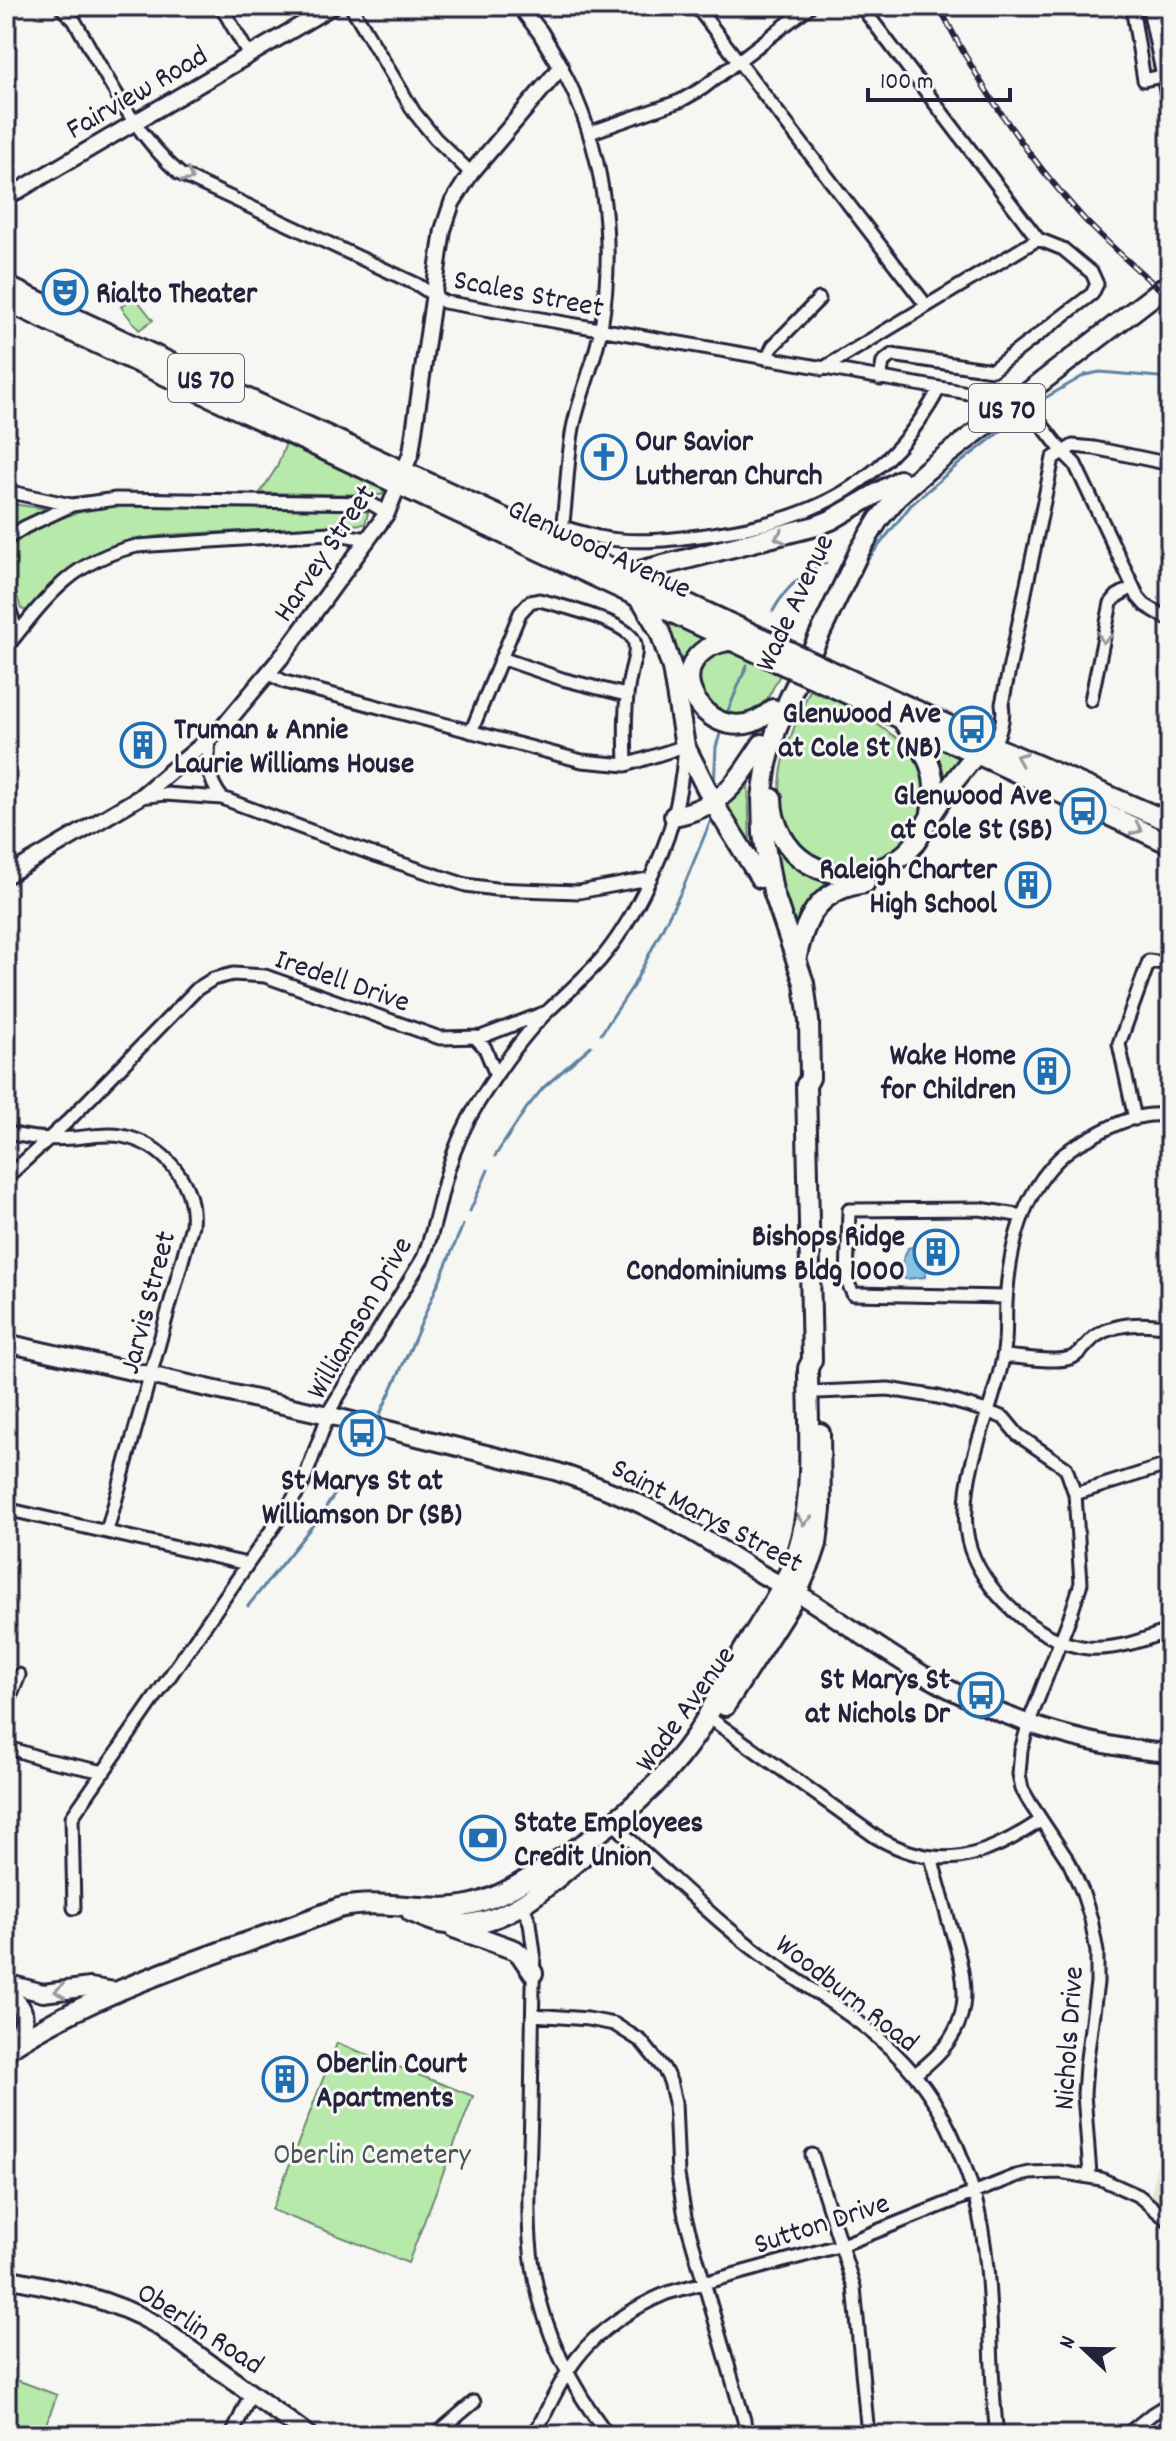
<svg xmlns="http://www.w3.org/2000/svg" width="1176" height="2441" font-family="Dekko,sans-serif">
	<rect width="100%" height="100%" fill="#f6f6f2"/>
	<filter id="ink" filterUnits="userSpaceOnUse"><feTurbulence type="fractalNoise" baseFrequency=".0125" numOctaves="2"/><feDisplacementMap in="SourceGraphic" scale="16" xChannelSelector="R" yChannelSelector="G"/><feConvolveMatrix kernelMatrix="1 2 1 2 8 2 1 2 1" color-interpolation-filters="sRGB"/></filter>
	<g filter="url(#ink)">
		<path fill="#ebe2d1" d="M1170,2098v111l-19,-14z"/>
		<path fill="#b7e9aa" stroke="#6c8672" stroke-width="2" d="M134,296l19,24 -14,10 -18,-23z
			M286,443l94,44 4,6 -3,2 -121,-2 17,-26z
			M6,503l41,6 -41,22z
			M122,504l239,4 7,5 -3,11c-41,2 -81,5 -122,7 -50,3 -104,0 -150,24 -26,14 -44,35 -63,57l-9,-3 -15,-48v-11c33,-28 73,-41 116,-46z
			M669,621l36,16 1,4c-16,9 -24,20 -25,39l-16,-55z
			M724,652l12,1 44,22 -15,28 -14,9 -11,3 -8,1 -22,-9 -13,-20c3,-21 6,-29 27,-35z
			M810,690l13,6 2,-3 49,29 44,31 10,35 -7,38 -27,31 -46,13 -48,-17c-5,-11 -13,-23 -16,-35 -13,-44 9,-89 26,-128z
			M932,744l31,14 -20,31 -13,-43z
			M748,778l2,73 -31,-43z
			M772,830l66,49 -40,53c-16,-32 -23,-66 -26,-102z
			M337,2043l136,53 -65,167 -136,-53z
			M6,2376l51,19 -15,40h-36z"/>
		<path fill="#87c2e6" stroke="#5f82a2" stroke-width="2" d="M915,1246l5,2v10l2,3v7l4,3 -1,6 -20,2 -3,-4v-12l6,-15z"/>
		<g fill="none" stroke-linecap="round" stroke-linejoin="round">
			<path stroke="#5f82a2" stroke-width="3" d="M1038,402l47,-27 15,-3 70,6
				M865,563l46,-58 44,-38 65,-51
				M773,611c13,-24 28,-37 53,-48
				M727,713l20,-48
				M714,787l2,-40 4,-13
				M601,1034l32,-48 49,-96 29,-70
				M495,1156l31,-47 17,-21 48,-42
				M470,1211l18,-41
				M380,1414l32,-69 51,-120
				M363,1450l4,-10
				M326,1507l9,-13
				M248,1606l69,-86"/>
			<g stroke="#22223b" stroke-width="17">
				<path id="minor" d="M60,6l14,14c31,53 59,113 106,154l238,111 26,17 559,97
					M221,6l28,49
					M351,6l63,106 21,26 36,35
					M696,6l230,299
					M861,6l177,233 25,10 29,24 5,11 -5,10 -100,76 -100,-15 -9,7 -3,17
					M1132,6l12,74 22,-5
					M589,133l91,-32 23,-13 107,-82
					M767,359l6,-13 46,-47
					M822,369l216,-130
					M1021,398l41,53 13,13 63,133 7,8 25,15
					M6,491l65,14
					M562,527c12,3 24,7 36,10 38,8 82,2 121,-4 100,-15 171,-53 220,-144
					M6,539l19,-12 47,-22 44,-6 254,4 17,10
					M560,543c7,-38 6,-77 13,-115 7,-34 22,-66 28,-100 15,-88 3,-183 -40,-261
					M6,598l11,35
					M6,648c39,-49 66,-88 131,-102l193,-13 38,6
					M501,658l61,21 64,16
					M1091,700l20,-97 6,-7 16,-9
					M471,732l49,-119 10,-11 9,-2c20,5 88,22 95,41 4,10 -1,21 -3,31 -7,30 -6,61 -5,93
					M209,739c-2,22 -2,40 13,59
					M993,746c7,-13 12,-27 9,-42l51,-246 20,-12 21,2 76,16
					M140,797l25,-3 57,4 153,57 91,30 29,4 84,3 69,-13
					M475,1037l10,11 11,27
					M1170,1116c-25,-5 -54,7 -75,19 -8,5 -18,9 -26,15 -46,36 -60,98 -63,153 -1,18 1,36 -3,54 -9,51 -37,100 -37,153 -1,9 0,21 2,30 11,49 69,103 120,108 28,2 56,-8 82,-18
					M1135,1119l-16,-75 30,-83 21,3
					M6,1132c23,7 43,8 67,6 16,-1 33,-5 49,-2 42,8 74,47 70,89l-85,306
					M6,1178l63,-58 128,-131 16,-10 20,-5 32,2 175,62 41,-1 66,-25
					M1006,1297l-153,-3 -6,-13 2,-71 131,-1 43,7
					M1004,1356c17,1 54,8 69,1 9,-5 15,-15 23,-21 21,-14 51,-13 74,-9
					M818,1392l70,-3 50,8 49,14 17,7 14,17 48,33 9,26 6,89 -10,31 -42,108 -8,28 -2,24 3,15 8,14 39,59 13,29 9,28 6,33v31l-11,83 -2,28 6,81
					M1075,1494l95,-30
					M6,1509l241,55
					M6,1707l13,-32
					M707,1716l169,121c63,36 107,22 164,-16
					M6,1747l41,13 57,12
					M614,1823c14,16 32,31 48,46 36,33 71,66 111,94 49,35 104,65 142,112 29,35 46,76 59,119 22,79 13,161 23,241
					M523,1906l7,17 4,30c-2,53 -2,106 -3,158 -1,43 -4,86 -1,129 5,72 34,138 78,195
					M74,1908l-2,-91 223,-321 8,-13 28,-75 92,-150c12,-29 16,-58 25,-88 7,-23 17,-46 30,-67 20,-32 43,-66 70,-92 18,-17 36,-33 53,-52 29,-34 60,-96 72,-140 7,-24 10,-48 12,-73l-59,19 -44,-4 -297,-79 -16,-8
					M533,2015l55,4 26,5 27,17 23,28 6,12 5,21 3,73 7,42 59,203 2,15
					M915,2074c62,-46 55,-85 34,-152 -6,-21 -12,-43 -18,-65
					M812,2155l42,132 14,148
					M232,2435l19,-42
					M435,2435l39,-33
					M534,2435c14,-25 25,-54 43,-77 22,-29 57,-51 90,-65l175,-48 174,-69 14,-3 30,-1 41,7 38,17 31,26
					M1126,2435l26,-21 18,-11"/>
			</g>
			<g stroke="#22223b" stroke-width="20">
				<path id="tertiary" d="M6,198l327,-192
					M6,876l134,-79 83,-70 61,-73 103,-141 24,-60 32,-223 9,-27 19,-30 90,-106 -21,-35 -20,-26"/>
			</g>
			<g stroke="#22223b" stroke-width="22">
				<path id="secondary" d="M6,1343l322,72 227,56c33,11 65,23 96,38 38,19 74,43 110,65 13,8 26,13 38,20 42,26 81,55 123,80 74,44 162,73 248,79
					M6,1983l37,10 47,-6 24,4
					M6,1995c28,14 18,34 2,53
					M6,2278c52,10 104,20 151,47l151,110"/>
			</g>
			<g stroke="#22223b" stroke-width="24">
				<path id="primary" d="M1152,6l18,87
					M6,286l777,362
					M6,301l771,361
					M628,574l188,-48 15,-6 69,-40
					M638,598l6,6 16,28 12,36 13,78 32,63 43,69
					M733,640c-92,14 -19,125 40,69
					M827,669l166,77 177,76
					M822,682l348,162
					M904,723c22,28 37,53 27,89
					M772,798c0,26 14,53 37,66 33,19 76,11 102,-16 9,-9 13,-21 19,-31 15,-24 33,-49 52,-69
					M674,816c50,-10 62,-33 88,-72
					M797,956c9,-42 24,-67 68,-73
					M725,1706l72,-113 15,-34 5,-15 4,-35 -1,-76
					M411,1912c11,4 23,11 35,12 57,6 96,-34 136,-67
					M454,1928l61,22 5,4 13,19
					M6,2050c102,-67 220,-97 333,-142 47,-12 97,10 144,-7 21,-7 40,-19 59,-31 60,-35 114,-77 154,-135 15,-23 27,-50 41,-74 23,-40 53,-78 64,-123 13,-53 7,-116 7,-170l4,-8 -6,-275 4,-7 -1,-57 -5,-38 -31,-92 -10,-57 -1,-36 5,-34 9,-33 12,-30 72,-151 19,-31 22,-26 26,-23 243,-187"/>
			</g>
			<use href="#minor" stroke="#f6f6f2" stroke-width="11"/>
			<use href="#tertiary" stroke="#f6f6f2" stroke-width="14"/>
			<use href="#secondary" stroke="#f6f6f2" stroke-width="16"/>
			<use href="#primary" stroke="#f6f6f2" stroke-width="18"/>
			<g stroke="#22223b" stroke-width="6">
				<path id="rail" d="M939,6c38,77 87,149 145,213 27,28 57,54 86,79"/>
			</g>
			<use href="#rail" stroke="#f6f6f2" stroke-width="3" stroke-dasharray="9" stroke-linecap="butt"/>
			<g stroke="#22223b" stroke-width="24" stroke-linecap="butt">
				<path id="primary-bridge" d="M783,648l44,21
					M777,662l45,20"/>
			</g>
			<use href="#primary-bridge" stroke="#f6f6f2" stroke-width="18"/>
		</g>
		<defs><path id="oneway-chevron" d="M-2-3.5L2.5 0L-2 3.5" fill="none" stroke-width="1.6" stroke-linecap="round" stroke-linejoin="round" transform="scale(2)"/></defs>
		<g stroke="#9797a0">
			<use href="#oneway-chevron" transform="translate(188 177) rotate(29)"/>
			<use href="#oneway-chevron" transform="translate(780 537) rotate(166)"/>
			<use href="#oneway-chevron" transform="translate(1104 638) rotate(102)"/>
			<use href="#oneway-chevron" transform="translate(1021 758) rotate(-157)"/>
			<use href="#oneway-chevron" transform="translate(1137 829) rotate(25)"/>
			<use href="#oneway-chevron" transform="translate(804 1520) rotate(97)"/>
			<use href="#oneway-chevron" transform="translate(60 1991) rotate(174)"/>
		</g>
	</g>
	<defs>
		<g id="theatre-ring" transform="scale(2.3)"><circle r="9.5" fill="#f6f6f2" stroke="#1f6fb2" stroke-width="1.5"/><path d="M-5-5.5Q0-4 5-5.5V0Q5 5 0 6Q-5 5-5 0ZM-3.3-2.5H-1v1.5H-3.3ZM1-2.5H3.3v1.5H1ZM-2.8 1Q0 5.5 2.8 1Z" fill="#1f6fb2"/></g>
		<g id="church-ring" transform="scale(2.3)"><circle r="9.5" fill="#f6f6f2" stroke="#1f6fb2" stroke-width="1.5"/><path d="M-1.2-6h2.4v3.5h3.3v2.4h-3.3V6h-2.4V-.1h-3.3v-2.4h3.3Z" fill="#1f6fb2"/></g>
		<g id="bus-ring" transform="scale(2.3)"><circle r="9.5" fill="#f6f6f2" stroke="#1f6fb2" stroke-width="1.5"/><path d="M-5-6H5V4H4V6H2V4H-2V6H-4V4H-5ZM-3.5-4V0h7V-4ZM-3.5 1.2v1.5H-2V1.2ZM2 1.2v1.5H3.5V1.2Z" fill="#1f6fb2"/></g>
		<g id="building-ring" transform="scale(2.3)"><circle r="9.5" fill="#f6f6f2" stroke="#1f6fb2" stroke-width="1.5"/><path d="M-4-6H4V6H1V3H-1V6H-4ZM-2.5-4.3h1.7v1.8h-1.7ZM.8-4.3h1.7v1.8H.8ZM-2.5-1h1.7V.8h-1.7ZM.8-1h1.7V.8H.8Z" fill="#1f6fb2"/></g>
		<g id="bank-ring" transform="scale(2.3)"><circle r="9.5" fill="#f6f6f2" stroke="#1f6fb2" stroke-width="1.5"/><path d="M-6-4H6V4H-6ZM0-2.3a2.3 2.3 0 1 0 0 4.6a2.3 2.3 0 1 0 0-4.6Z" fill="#1f6fb2"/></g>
	</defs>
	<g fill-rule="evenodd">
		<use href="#theatre-ring" x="65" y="292"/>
		<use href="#church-ring" x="604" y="457"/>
		<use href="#bus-ring" x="972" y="729"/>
		<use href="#building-ring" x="143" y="745"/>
		<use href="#bus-ring" x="1083" y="811"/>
		<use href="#building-ring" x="1028" y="885"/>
		<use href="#building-ring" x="1047" y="1071"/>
		<use href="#building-ring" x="936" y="1252"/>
		<use href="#bus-ring" x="362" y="1433"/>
		<use href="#bus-ring" x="981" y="1695"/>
		<use href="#bank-ring" x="483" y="1838"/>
		<use href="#building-ring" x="285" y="2079"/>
	</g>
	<g text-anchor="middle" stroke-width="6" stroke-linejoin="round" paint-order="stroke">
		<g fill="#f6f6f2" stroke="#626272" stroke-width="2">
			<rect x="168" y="354" width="76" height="48" rx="6"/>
			<rect x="969" y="384" width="76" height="48" rx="6"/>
		</g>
		<g font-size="28" font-weight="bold" fill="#22223b">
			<text x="206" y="388">US 70</text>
			<text x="1007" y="418">US 70</text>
		</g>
		<g font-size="30" fill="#22223b" stroke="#f6f6f2">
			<text transform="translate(136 91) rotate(-30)" y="10">Fairview Road</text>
			<text transform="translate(529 292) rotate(11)" y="10">Scales Street</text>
			<text transform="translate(600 547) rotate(25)" y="10">Glenwood Avenue</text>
			<text transform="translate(323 552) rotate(-56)" y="10">Harvey Street</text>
			<text transform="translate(793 602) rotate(-65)" y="10">Wade Avenue</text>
			<text transform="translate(343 979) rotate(19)" y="10">Iredell Drive</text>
			<text transform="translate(146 1302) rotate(-75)" y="10">Jarvis Street</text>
			<text transform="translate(358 1317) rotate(-60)" y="10">Williamson Drive</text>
			<text transform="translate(708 1514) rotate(28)" y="10">Saint Marys Street</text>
			<text transform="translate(684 1708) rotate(-54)" y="10">Wade Avenue</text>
			<text transform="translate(848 1992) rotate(38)" y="10">Woodburn Road</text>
			<text transform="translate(1067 2038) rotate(-86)" y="10">Nichols Drive</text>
			<text transform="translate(821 2222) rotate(-18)" y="10">Sutton Drive</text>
			<text transform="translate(201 2327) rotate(33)" y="10">Oberlin Road</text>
		</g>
		<g font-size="30" font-weight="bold" fill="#22223b" stroke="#f6f6f2" text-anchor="end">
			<text x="96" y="302" text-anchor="start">Rialto Theater</text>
			<text x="635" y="450" text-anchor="start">Our Savior<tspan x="635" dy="34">Lutheran Church</tspan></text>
			<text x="941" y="722">Glenwood Ave<tspan x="941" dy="34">at Cole St (NB)</tspan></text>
			<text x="174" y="738" text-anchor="start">Truman &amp; Annie<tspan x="174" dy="34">Laurie Williams House</tspan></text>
			<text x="1052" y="804">Glenwood Ave<tspan x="1052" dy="34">at Cole St (SB)</tspan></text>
			<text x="997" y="878">Raleigh Charter<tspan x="997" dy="34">High School</tspan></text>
			<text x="1016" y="1064">Wake Home<tspan x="1016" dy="34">for Children</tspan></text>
			<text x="905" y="1245">Bishops Ridge<tspan x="905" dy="34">Condominiums Bldg 1000</tspan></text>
			<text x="362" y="1489" text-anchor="middle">St Marys St at<tspan x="362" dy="34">Williamson Dr (SB)</tspan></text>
			<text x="950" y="1688">St Marys St<tspan x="950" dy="34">at Nichols Dr</tspan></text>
			<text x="514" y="1831" text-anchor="start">State Employees<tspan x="514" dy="34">Credit Union</tspan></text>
			<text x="316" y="2072" text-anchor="start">Oberlin Court<tspan x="316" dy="34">Apartments</tspan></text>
		</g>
		<g font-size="30" fill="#475457" stroke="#f6f6f2">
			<text x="372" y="2163">Oberlin Cemetery</text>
		</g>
	</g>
	<rect width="1176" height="2441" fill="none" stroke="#f6f6f2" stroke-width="32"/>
	<rect x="16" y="16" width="1144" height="2409" fill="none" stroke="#22223b" stroke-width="3" filter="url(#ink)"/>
	<g transform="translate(1084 2349) rotate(292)" stroke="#f6f6f2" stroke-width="6" paint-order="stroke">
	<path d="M0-6L14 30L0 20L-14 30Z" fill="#22223b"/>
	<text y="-12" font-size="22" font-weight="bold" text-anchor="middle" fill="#22223b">N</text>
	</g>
	<path d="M868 88v12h142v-12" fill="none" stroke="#22223b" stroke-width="4"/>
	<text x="880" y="88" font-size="24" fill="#22223b" stroke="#f6f6f2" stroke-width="6" paint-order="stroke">100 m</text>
</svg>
